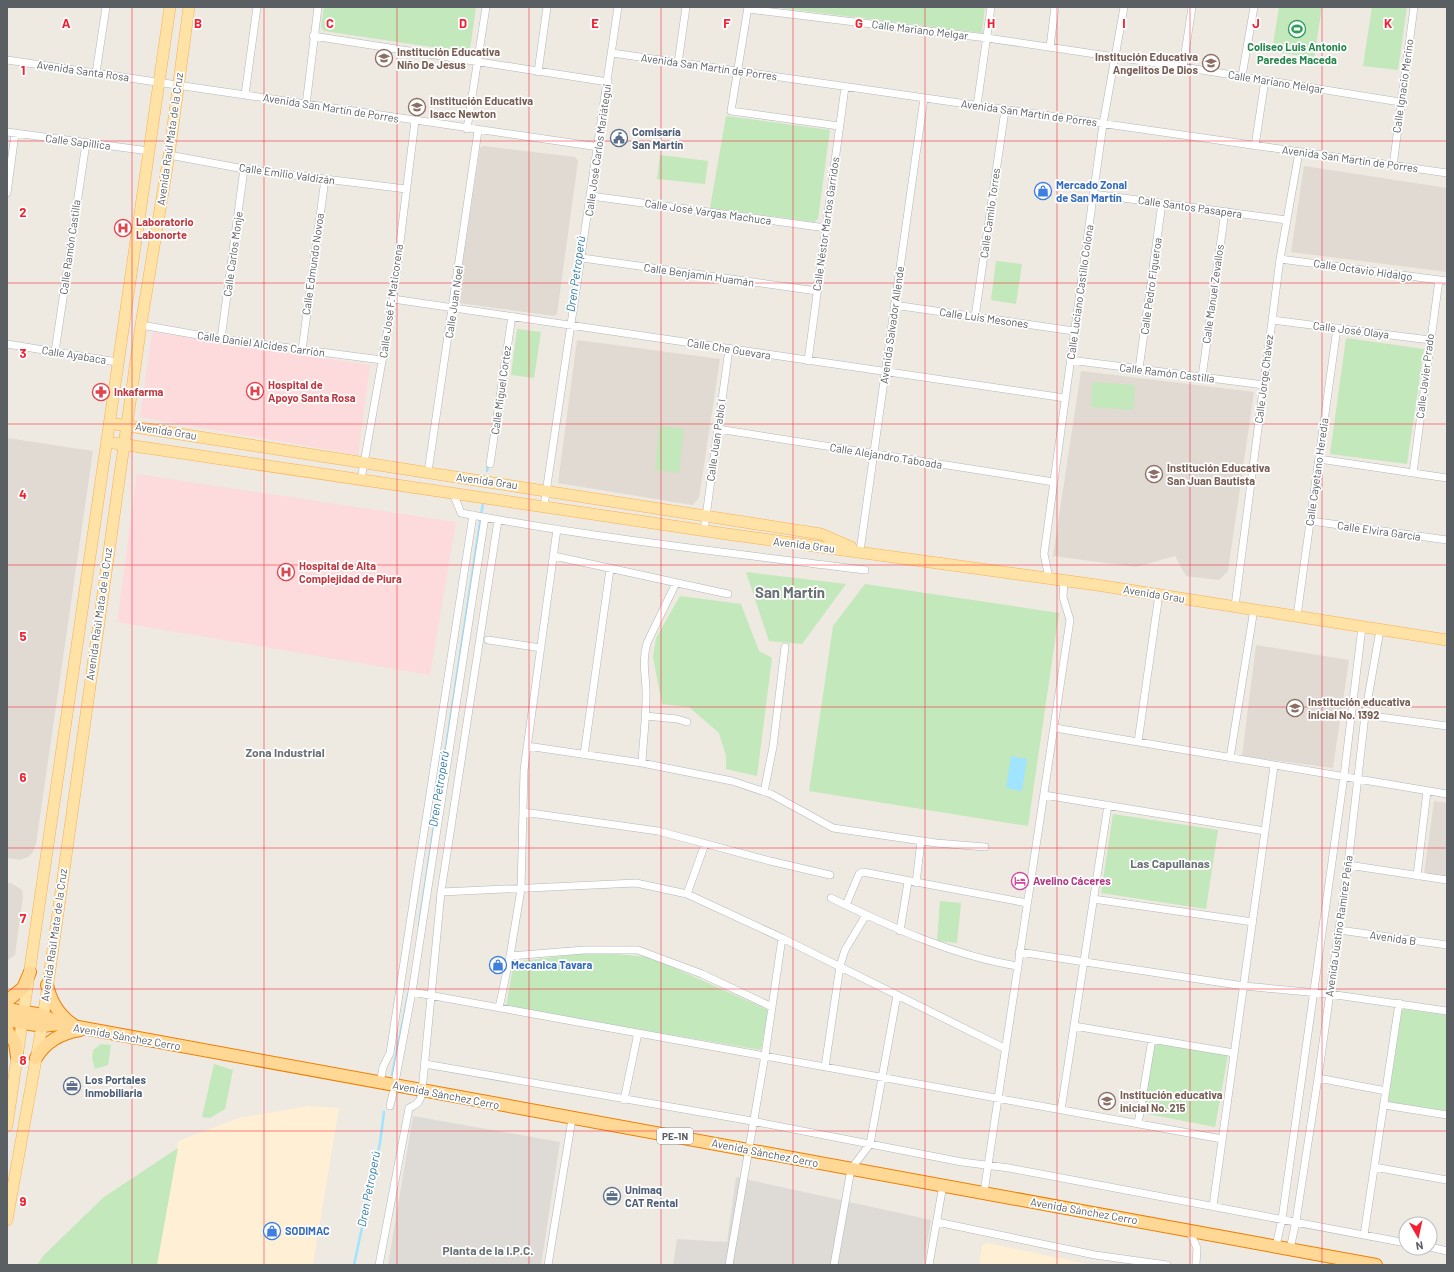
<svg xmlns="http://www.w3.org/2000/svg" width="1454" height="1272" font-family="Barlow,sans-serif">
	<rect width="100%" height="100%" fill="#eee9e1"/>
	<path fill="#ffefd5" d="M308,1106l31,2 -26,157h-157l22,-124 61,-23z
		M987,1243l106,22h-114l3,-20z"/>
	<path fill="#dedbd6" d="M413,1116l147,26 -19,123h-153z
		M736,1177l195,43 -8,45h-250l4,-26 50,3z"/>
	<path fill="#e0dad2" d="M484,146l91,11 3,4 -21,153 -3,2 -95,-13 -2,-2 23,-153z
		M1304,166l143,22v84l-156,-20z
		M577,340l143,19 -21,139 -7,7 -134,-22z
		M1081,371l173,21 -26,179 -9,9 -33,-4 -11,-20 -39,11 -83,-11z
		M7,438l86,13 -57,393 -3,8 -5,5 -8,3 -13,-2z
		M1256,645l93,15 -16,108 -91,-12z
		M1434,801l13,2v74l-23,-3z
		M7,883h4l11,7 1,7 -8,58 -8,6z"/>
	<path fill="#fddbdd" d="M152,332l218,33 -12,90 -218,-38z
		M137,474l319,48 -26,153 -313,-53z"/>
	<path fill="#c2e8bb" d="M324,7h152l-6,42 -5,3 -141,-21 -3,-5z
		M772,7h213l-3,26z
		M1279,7h43l-8,51 -42,-7z
		M1372,7h35l-9,63 -35,-4z
		M726,116l104,14 -12,89 -4,3 -104,-14z
		M660,155l48,6 -3,23 -48,-5z
		M996,261l26,3 -6,40 -25,-4z
		M517,329l24,3 -7,46 -23,-3z
		M1346,338l78,11 -17,115 -77,-10z
		M1093,382l42,3 -2,25 -42,-3z
		M659,426l25,3 -5,44 -24,-3z
		M746,572l100,12 -44,60 -33,-3z
		M865,584l194,29 -31,213 -219,-35 24,-165z
		M680,596l61,8 18,47 13,7 -15,118 -31,-7v-13l-7,-23 -30,-26 -27,-3 -9,-47 3,-19z
		M1113,814l105,16 -12,79 -105,-16z
		M940,901l21,2 -4,40 -20,-2z
		M593,952l57,5 118,53 -7,40 -255,-43 8,-45z
		M1402,1009l45,6v96l-59,-9z
		M1154,1042l74,13 -13,72 -72,-14z
		M101,1044l10,1 -3,20 -13,4 -3,-11 1,-8z
		M214,1064l19,6 -8,39 -15,9 -8,-1z
		M178,1148l-21,117h-120l6,-9 61,-59z"/>
	<path fill="#a0e4ff" d="M1011,756l16,3 -5,32 -16,-3z"/>
	<g fill="none" stroke-linecap="round" stroke-linejoin="round">
		<path stroke="#a0e4ff" stroke-width="2.5" d="M487,471l1,-7
			M419,925l64,-422
			M392,1075l17,-84
			M354,1265l26,-122 4,-31"/>
		<g stroke="#b2b6ba" stroke-width="8">
			<path id="minor" d="M748,7l-17,104 108,15
				M748,9l239,29 196,29 217,35
				M313,36l295,46
				M1050,47l5,-40
				M612,53l835,120
				M7,60l592,87
				M678,63l8,-56
				M1183,67l9,-60
				M538,72l9,-65
				M96,73l10,-66
				M1242,76l12,-69
				M245,95l12,-88
				M306,105l12,-98
				M977,106l14,-99
				M467,129l19,-122
				M7,132l142,19
				M1255,146l10,-66
				M169,155l75,14 162,20
				M1393,166l21,-159
				M7,193l8,-59
				M1093,194l194,26
				M591,196l235,32
				M582,258l235,33
				M1280,259l167,22
				M393,299l672,99
				M894,305l180,26
				M975,317l30,-207
				M1272,320l158,20
				M141,325l80,14 161,21
				M221,339l23,-170
				M7,344l110,18
				M302,350l23,-171
				M55,352l31,-209
				M1070,360l194,25
				M808,361l37,-274
				M1139,369l23,-166
				M1202,377l23,-166
				M718,429l336,53
				M1319,459l128,19
				M490,464l22,-148
				M428,472l50,-341
				M1413,473l26,-193
				M361,480l32,-181 22,-178
				M453,493l8,20c133,25 269,40 404,57
				M544,506l74,-499
				M1311,521l136,19
				M704,531l25,-182
				M860,551l64,-453
				M554,556l174,38
				M1049,578l-5,-24 59,-430 21,-117
				M1235,606l45,-347 19,-107
				M1297,616l40,-288
				M488,640l53,8
				M1365,715l82,11
				M645,716l32,3 10,3
				M1055,728l392,66
				M1138,742l21,-148
				M527,746l115,17 90,18 39,13 62,34 103,15 49,4
				M584,755l26,-186
				M1230,758l24,-149
				M642,763c1,-21 4,-43 4,-65 1,-21 -5,-33 1,-55l29,-60
				M764,792l9,-45 12,-100
				M1044,795l221,36
				M523,812l135,19 112,30 60,14
				M1348,865l99,15
				M1417,876l10,-85
				M916,883l5,-42
				M441,892l195,-9 51,11 95,44 222,110
				M687,894l18,-50
				M831,898c60,29 120,57 186,68
				M1093,899l160,23
				M846,905l13,-31 4,-2 164,31
				M1339,930l108,15
				M900,931l8,-49
				M1019,952l225,34 85,8 118,17
				M510,956l74,-6h54l64,24 70,33
				M412,992l810,147
				M499,1008l11,-52 11,-67 3,-119 33,-241
				M1074,1026l160,27
				M425,1064l327,57 210,41 47,6 397,75
				M825,1067l15,-101 5,-16 21,-35
				M396,1077l16,-85 73,-475
				M1318,1078l68,13
				M380,1083l3,-16 7,-14 83,-538
				M624,1100l14,-67
				M1384,1105l63,10
				M390,1106l3,-13
				M1061,1110l47,-305
				M1138,1124l14,-85
				M1374,1167l73,13
				M984,1192l86,-572 -7,-23 1,-17
				M1213,1206l61,-440
				M937,1222l158,33 72,10
				M1189,1230l8,18 -1,17
				M1364,1235l35,-232
				M1276,1246l6,-27 62,-443 18,-149
				M1430,1247l17,4
				M1290,1249l6,-28 22,-143 30,-213 17,-150 15,-85
				M379,1265l30,-157c9,-4 12,-7 13,-17l19,-199 57,-372
				M548,1265l24,-146
				M729,1265l36,-210 17,-117
				M834,1265l17,-96 19,-25 27,-149
				M929,1265l14,-80"/>
		</g>
		<g stroke="#fbaf4d" stroke-width="12">
			<path id="primary" d="M109,423l712,111 30,13
				M107,442l620,92 370,51 350,55
				M7,1126l163,-1119
				M7,1220l35,-194 99,-701 28,-170 20,-148"/>
		</g>
		<g stroke="#ef7f00" stroke-width="14">
			<path id="trunk" d="M47,985c4,18 12,31 28,41
				M7,1001l16,-13 7,-16
				M7,1009l36,6 16,9
				M7,1020l35,6 17,-2 19,3 1298,238
				M7,1030l8,13 2,14
				M36,1058c10,-17 25,-25 44,-28"/>
		</g>
		<use href="#minor" stroke="#fff" stroke-width="7"/>
		<use href="#primary" stroke="#ffe2a5" stroke-width="11"/>
		<use href="#trunk" stroke="#ffd896" stroke-width="12"/>
	</g>
	<path fill="none" stroke="#f52031" stroke-width="1" stroke-opacity="0.55" d="M132,7v1258M264,7v1258M397,7v1258M529,7v1258M661,7v1258M793,7v1258M925,7v1258M1057,7v1258M1190,7v1258M1322,7v1258M7,141h1440M7,283h1440M7,424h1440M7,565h1440M7,707h1440M7,848h1440M7,989h1440M7,1131h1440"/>
	<defs>
		<g id="stadium-ring" transform="scale(0.9)"><circle r="9.5" fill="#fff" stroke="#2e9e5b" stroke-width="1.5"/><path d="M0-5a6.5 5 0 1 0 0 10a6.5 5 0 1 0 0-10ZM-3.5-1.8h7v3.6h-7Z" fill="#2e9e5b"/></g>
		<g id="school-ring" transform="scale(0.9)"><circle r="9.5" fill="#fff" stroke="#8d6e63" stroke-width="1.5"/><path d="M0-5L7-2L0 1L-7-2ZM-4 1L0 2.5L4 1V4Q0 6-4 4Z" fill="#8d6e63"/></g>
		<g id="civic-ring" transform="scale(0.9)"><circle r="9.5" fill="#fff" stroke="#5c6f8a" stroke-width="1.5"/><path d="M-.6-6.5H3V-4.5H.6V-3L4-1V1h2V6H-6V1h2V-1L-.6-3ZM-1.2 2.5V6h2.4V2.5Z" fill="#5c6f8a"/></g>
		<g id="shop-ring" transform="scale(0.9)"><circle r="9.5" fill="#fff" stroke="#3f7fe0" stroke-width="1.5"/><path d="M-5-2.5h2.3a2.7 3.5 0 0 1 5.4 0H5L5.5 6h-11ZM-1.5-2.5h3a1.5 2.3 0 0 0-3 0Z" fill="#3f7fe0"/></g>
		<g id="hospital-ring" transform="scale(0.9)"><circle r="9.5" fill="#fff" stroke="#e0444e" stroke-width="1.5"/><path d="M-5-5h3v3.5h4V-5h3V5h-3V1.5h-4V5h-3Z" fill="#e0444e"/></g>
		<g id="pharmacy-ring" transform="scale(0.9)"><circle r="9.5" fill="#fff" stroke="#e0444e" stroke-width="1.5"/><path d="M-2-6h4v4h4v4h-4v4h-4v-4h-4v-4h4Z" fill="#e0444e"/></g>
		<g id="hotel-ring" transform="scale(0.9)"><circle r="9.5" fill="#fff" stroke="#d1479c" stroke-width="1.5"/><path d="M-6-4.5h1.5V1H6V5H4.5V3h-9V5H-6ZM-4 0a1.8 1.8 0 1 1 3.6 0ZM.5 0V-2.5h3Q6-2.5 6 0Z" fill="#d1479c"/></g>
		<g id="office-ring" transform="scale(0.9)"><circle r="9.5" fill="#fff" stroke="#5c6f8a" stroke-width="1.5"/><path d="M-6-3h4V-5.5h4V-3h4V5H-6ZM-1-4.5V-3h2v-1.5ZM-6 0V1H6V0Z" fill="#5c6f8a"/></g>
	</defs>
	<g fill-rule="evenodd">
		<use href="#stadium-ring" x="1297" y="29"/>
		<use href="#school-ring" x="384" y="58"/>
		<use href="#school-ring" x="1211" y="63"/>
		<use href="#school-ring" x="417" y="107"/>
		<use href="#civic-ring" x="619" y="138"/>
		<use href="#shop-ring" x="1043" y="191"/>
		<use href="#hospital-ring" x="123" y="228"/>
		<use href="#hospital-ring" x="255" y="391"/>
		<use href="#pharmacy-ring" x="101" y="392"/>
		<use href="#school-ring" x="1154" y="474"/>
		<use href="#hospital-ring" x="286" y="572"/>
		<use href="#school-ring" x="1295" y="708"/>
		<use href="#hotel-ring" x="1020" y="881"/>
		<use href="#shop-ring" x="498" y="965"/>
		<use href="#office-ring" x="72" y="1086"/>
		<use href="#school-ring" x="1107" y="1101"/>
		<use href="#office-ring" x="612" y="1196"/>
		<use href="#shop-ring" x="272" y="1231"/>
	</g>
	<g text-anchor="middle" stroke-width="3.5" stroke-linejoin="round" paint-order="stroke">
		<rect fill="#fff" stroke="#8c8f92" stroke-width="1" x="657" y="1128" width="36" height="16" rx="3"/>
		<g font-size="10" font-weight="bold" fill="#5a5f63">
			<text x="675" y="1140">PE-1N</text>
		</g>
		<g font-size="11" fill="#5a5f63" stroke="#fff">
			<text transform="translate(920 30) rotate(7)" y="4">Calle Mariano Melgar</text>
			<text transform="translate(709 67) rotate(8)" y="4">Avenida San Martín de Porres</text>
			<text transform="translate(83 71) rotate(8)" y="4">Avenida Santa Rosa</text>
			<text transform="translate(1276 82) rotate(9)" y="4">Calle Mariano Melgar</text>
			<text transform="translate(1403 86) rotate(-82)" y="4">Calle Ignacio Merino</text>
			<text transform="translate(331 108) rotate(9)" y="4">Avenida San Martín de Porres</text>
			<text transform="translate(1029 113) rotate(8)" y="4">Avenida San Martín de Porres</text>
			<text transform="translate(170 139) rotate(-82)" y="4">Avenida Raúl Mata de la Cruz</text>
			<text transform="translate(78 142) rotate(7)" y="4">Calle Sapillica</text>
			<text transform="translate(598 150) rotate(-82)" y="4">Calle José Carlos Mariátegui</text>
			<text transform="translate(1350 159) rotate(8)" y="4">Avenida San Martín de Porres</text>
			<text transform="translate(287 174) rotate(8)" y="4">Calle Emilio Valdizán</text>
			<text transform="translate(1190 207) rotate(8)" y="4">Calle Santos Pasapera</text>
			<text transform="translate(708 212) rotate(8)" y="4">Calle José Vargas Machuca</text>
			<text transform="translate(990 213) rotate(-82)" y="4">Calle Camilo Torres</text>
			<text transform="translate(826 224) rotate(-82)" y="4">Calle Néstor Martos Garridos</text>
			<text transform="translate(70 247) rotate(-82)" y="4">Calle Ramón Castilla</text>
			<text transform="translate(233 254) rotate(-82)" y="4">Calle Carlos Monje</text>
			<text transform="translate(313 264) rotate(-82)" y="4">Calle Edmundo Novoa</text>
			<text transform="translate(1363 270) rotate(8)" y="4">Calle Octavio Hidalgo</text>
			<text transform="translate(699 275) rotate(8)" y="4">Calle Benjamín Huamán</text>
			<text transform="translate(1151 286) rotate(-82)" y="4">Calle Pedro Figueroa</text>
			<text transform="translate(1080 292) rotate(-82)" y="4">Calle Luciano Castillo Colona</text>
			<text transform="translate(1213 294) rotate(-82)" y="4">Calle Manuel Zevallos</text>
			<text transform="translate(391 301) rotate(-82)" y="4">Calle José F. Maticorena</text>
			<text transform="translate(454 302) rotate(-82)" y="4">Calle Juan Noel</text>
			<text transform="translate(984 318) rotate(8)" y="4">Calle Luis Mesones</text>
			<text transform="translate(892 325) rotate(-82)" y="4">Avenida Salvador Allende</text>
			<text transform="translate(1351 330) rotate(7)" y="4">Calle José Olaya</text>
			<text transform="translate(261 344) rotate(8)" y="4">Calle Daniel Alcides Carrión</text>
			<text transform="translate(729 349) rotate(9)" y="4">Calle Che Guevara</text>
			<text transform="translate(74 355) rotate(9)" y="4">Calle Ayabaca</text>
			<text transform="translate(1167 373) rotate(7)" y="4">Calle Ramón Castilla</text>
			<text transform="translate(1425 376) rotate(-83)" y="4">Calle Javier Prado</text>
			<text transform="translate(1264 379) rotate(-83)" y="4">Calle Jorge Chávez</text>
			<text transform="translate(501 390) rotate(-82)" y="4">Calle Miguel Cortez</text>
			<text transform="translate(166 431) rotate(9)" y="4">Avenida Grau</text>
			<text transform="translate(716 440) rotate(-82)" y="4">Calle Juan Pablo I</text>
			<text transform="translate(886 456) rotate(9)" y="4">Calle Alejandro Taboada</text>
			<text transform="translate(1317 472) rotate(-82)" y="4">Calle Cayetano Heredia</text>
			<text transform="translate(487 481) rotate(8)" y="4">Avenida Grau</text>
			<text transform="translate(1379 531) rotate(8)" y="4">Calle Elvira García</text>
			<text transform="translate(804 545) rotate(7)" y="4">Avenida Grau</text>
			<text transform="translate(1154 594) rotate(9)" y="4">Avenida Grau</text>
			<text transform="translate(99 614) rotate(-82)" y="4">Avenida Raúl Mata de la Cruz</text>
			<text transform="translate(1339 926) rotate(-82)" y="4">Avenida Justino Ramírez Peña</text>
			<text transform="translate(54 935) rotate(-82)" y="4">Avenida Raúl Mata de la Cruz</text>
			<text transform="translate(1393 938) rotate(8)" y="4">Avenida B</text>
			<text transform="translate(127 1037) rotate(10)" y="4">Avenida Sánchez Cerro</text>
			<text transform="translate(446 1095) rotate(11)" y="4">Avenida Sánchez Cerro</text>
			<text transform="translate(765 1153) rotate(11)" y="4">Avenida Sánchez Cerro</text>
			<text transform="translate(1084 1211) rotate(10)" y="4">Avenida Sánchez Cerro</text>
		</g>
		<g font-size="11" font-weight="bold" fill="#27864d" stroke="#fff">
			<text x="1297" y="51">Coliseo Luis Antonio<tspan x="1297" dy="13">Paredes Maceda</tspan></text>
		</g>
		<g font-size="11" font-weight="bold" fill="#785e54" stroke="#fff" text-anchor="start">
			<text x="397" y="56">Institución Educativa<tspan x="397" dy="13">Niño De Jesus</tspan></text>
			<text x="1198" y="61" text-anchor="end">Institución Educativa<tspan x="1198" dy="13">Angelitos De Dios</tspan></text>
			<text x="430" y="105">Institución Educativa<tspan x="430" dy="13">Isacc Newton</tspan></text>
			<text x="1167" y="472">Institución Educativa<tspan x="1167" dy="13">San Juan Bautista</tspan></text>
			<text x="1308" y="706">Institución educativa<tspan x="1308" dy="13">inicial No. 1392</tspan></text>
			<text x="1120" y="1099">Institución educativa<tspan x="1120" dy="13">inicial No. 215</tspan></text>
		</g>
		<g font-size="11" font-weight="bold" fill="#4e5e75" stroke="#fff" text-anchor="start">
			<text x="632" y="136">Comisaría<tspan x="632" dy="13">San Martín</tspan></text>
			<text x="85" y="1084">Los Portales<tspan x="85" dy="13">Inmobiliaria</tspan></text>
			<text x="625" y="1194">Unimaq<tspan x="625" dy="13">CAT Rental</tspan></text>
		</g>
		<g font-size="11" font-weight="bold" fill="#366cbe" stroke="#fff" text-anchor="start">
			<text x="1056" y="189">Mercado Zonal<tspan x="1056" dy="13">de San Martín</tspan></text>
			<text x="511" y="969">Mecanica Tavara</text>
			<text x="285" y="1235">SODIMAC</text>
		</g>
		<g font-size="11" font-weight="bold" fill="#be3a42" stroke="#fff" text-anchor="start">
			<text x="136" y="226">Laboratorio<tspan x="136" dy="13">Labonorte</tspan></text>
			<text x="268" y="389">Hospital de<tspan x="268" dy="13">Apoyo Santa Rosa</tspan></text>
			<text x="114" y="396">Inkafarma</text>
			<text x="299" y="570">Hospital de Alta<tspan x="299" dy="13">Complejidad de Piura</tspan></text>
		</g>
		<g font-size="11" font-weight="bold" fill="#b23c85" stroke="#fff" text-anchor="start">
			<text x="1033" y="885">Avelino Cáceres</text>
		</g>
		<g font-size="12" font-style="italic" fill="#337ca5" stroke="#fff">
			<text transform="translate(576 274) rotate(-82)" y="4">Dren Petroperú</text>
			<text transform="translate(439 789) rotate(-81)" y="4">Dren Petroperú</text>
			<text transform="translate(369 1189) rotate(-79)" y="4">Dren Petroperú</text>
		</g>
		<g font-size="12" font-weight="bold" fill="#6b7275" stroke="#fff">
			<text x="285" y="757">Zona Industrial</text>
			<text x="1170" y="868">Las Capullanas</text>
			<text x="488" y="1255">Planta de la I.P.C.</text>
		</g>
		<g font-size="15" font-weight="bold" fill="#6b7275" stroke="#fff">
			<text x="790" y="598">San Martín</text>
		</g>
	</g>
	<g font-size="13" text-anchor="middle" font-weight="bold" fill="#f52031" stroke="#fff" stroke-width="3.5" stroke-linejoin="round" paint-order="stroke">
		<text x="66" y="28">A</text>
		<text x="198" y="28">B</text>
		<text x="330" y="28">C</text>
		<text x="463" y="28">D</text>
		<text x="595" y="28">E</text>
		<text x="727" y="28">F</text>
		<text x="859" y="28">G</text>
		<text x="991" y="28">H</text>
		<text x="1124" y="28">I</text>
		<text x="1256" y="28">J</text>
		<text x="1388" y="28">K</text>
		<text x="23" y="75">1</text>
		<text x="23" y="217">2</text>
		<text x="23" y="358">3</text>
		<text x="23" y="499">4</text>
		<text x="23" y="641">5</text>
		<text x="23" y="782">6</text>
		<text x="23" y="923">7</text>
		<text x="23" y="1065">8</text>
		<text x="23" y="1206">9</text>
	</g>
	<rect width="1454" height="1272" fill="none" stroke="#5a5f63" stroke-width="16"/>
	<g transform="translate(1418 1236) rotate(171)"><circle r="19" fill="#ffffff" stroke="#bdbfc1"/>
	<path d="M0-3L7 15L0 10L-7 15Z" fill="#f52031"/>
	<text y="-6" font-size="11" font-weight="bold" text-anchor="middle" fill="#5a5f63">N</text>
	</g>
</svg>
